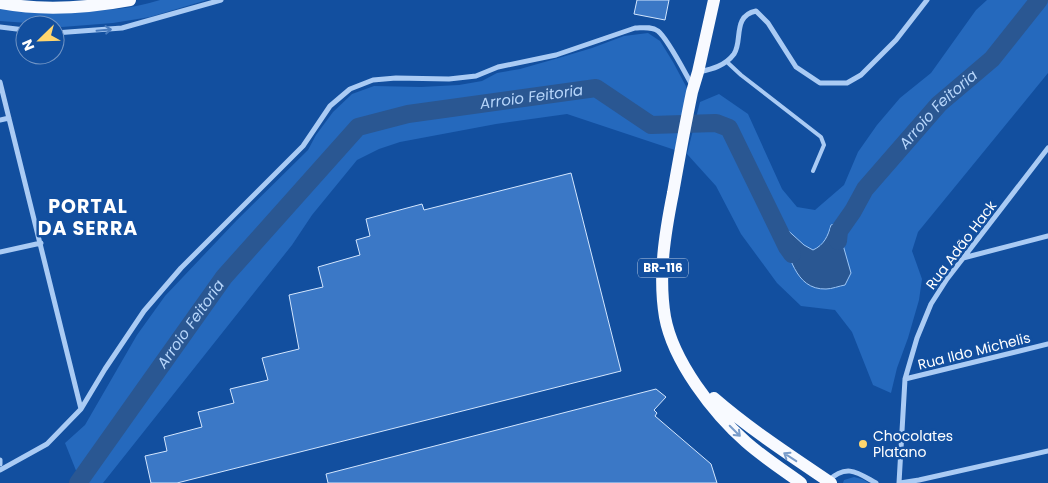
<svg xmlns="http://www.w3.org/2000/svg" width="1048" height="483" font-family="Poppins,sans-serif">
	<rect width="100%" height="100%" fill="#124f9f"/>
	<path fill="#2569bd" d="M160,0h47l-57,17 -37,6 -51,4 -7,-1v-1l-55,-4v-14c52,5 108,9 160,-7z
		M987,0h61v73l-130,159 -6,19 10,28 -3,21 -11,38 -11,30 -6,25 -18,-8 -21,-53 -17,-22 -34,-4 -24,-23 -36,-49 -25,-48 -29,-32 13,-52 19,-8 29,20 34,75 15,18 18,3 29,-25 14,-33 19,-27 23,-27 31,-25 45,-63z
		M648,33l12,8 13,21 15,28 -13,60 -108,-36 -71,10 -96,18 -21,7 -22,11 -45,55 -20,30 -189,238h-30l4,-10 -12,-30 20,-18 52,-90 28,-39 72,-76 71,-70 8,-15 17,-23 19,-18 22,-8 47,1 38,-2 23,-4 15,-8 23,-4 42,-12 30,-9 32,-12z
		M854,477l8,2 7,4h-26l1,-3z"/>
	<path fill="#2a5792" stroke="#9cc6f7" d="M846,220l-7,11 12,42 -6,12c-6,1 -13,4 -19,4 -32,1 -36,-36 -47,-58l3,-6 22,20 9,5c11,-5 15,-14 18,-25z"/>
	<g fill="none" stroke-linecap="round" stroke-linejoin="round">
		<g stroke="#2a5792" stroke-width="18">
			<path id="s1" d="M838,241l1,-10 14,-20 12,-22 74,-85 53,-45 47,-59"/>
			<path id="s2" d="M78,483l146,-206 134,-150 50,-13 188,-26 55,37 65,-2 13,5 58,119 5,7"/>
		</g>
	</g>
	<path fill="#3b78c6" stroke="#d3e6fe" d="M637,0h32l-4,20 -31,-6z
		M571,173l50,198 -444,112h-26l-6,-27 22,-5 -3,-14 38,-10 -4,-15 36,-9 -4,-14 38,-9 -6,-22 37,-9 -10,-54 34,-8 -5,-20 42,-12 -4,-15 14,-4 -4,-17 56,-15 2,6z
		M656,389l10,8 -12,13 3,3 -2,3 56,48 6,19h-389l-2,-9z"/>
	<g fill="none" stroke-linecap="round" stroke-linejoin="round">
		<path stroke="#aacbf4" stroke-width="4" d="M727,62l14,13 80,62 3,8 -11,26"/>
		<path stroke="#aacbf4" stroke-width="5" d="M0,27l25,3
			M55,33l67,-5 99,-28
			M699,72c13,-3 26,-6 35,-18 9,-13 -2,-38 22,-43l12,12 28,44 24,16h27l14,-8 35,-35 31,-40
			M0,82l81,327
			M0,120l9,-2
			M0,252l41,-9
			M963,258l85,-22
			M905,379l143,-35
			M0,460v4
			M0,470l47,-26 34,-35 24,-40 39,-58 37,-43 122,-122 27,-40 20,-17 23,-9 23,-2 53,1 27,-3 22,-9 58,-12 79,-27c7,0 16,-2 23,3 10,8 27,42 34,54
			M828,481c19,-18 30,-8 48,2
			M899,483l6,-104 12,-41 14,-34 16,-25 101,-131
			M900,483l19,-3 129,-29"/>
		<path stroke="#f8faff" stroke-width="12" d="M714,0l-16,72 -6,20c-7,34 -13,67 -19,101 -8,40 -15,82 -8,124 8,44 48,96 81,125 17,15 37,28 55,41
			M0,3c43,8 87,5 130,-3
			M714,398c37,32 77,58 117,85"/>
	</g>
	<defs><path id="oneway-shaft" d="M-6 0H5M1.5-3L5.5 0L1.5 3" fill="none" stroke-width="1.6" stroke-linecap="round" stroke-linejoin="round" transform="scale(1.25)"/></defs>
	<use stroke="#477abd" href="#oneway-shaft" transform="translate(104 30) rotate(-5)"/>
	<g stroke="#799cca">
		<use href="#oneway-shaft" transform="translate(735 431) rotate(45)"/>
		<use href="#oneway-shaft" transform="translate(790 457) rotate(-147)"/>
	</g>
	<circle fill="#ffd66e" stroke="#124f9f" stroke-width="2" cx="863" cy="444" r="5"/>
	<g text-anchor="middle" stroke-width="5" stroke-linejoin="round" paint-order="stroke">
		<rect fill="#124f9f" stroke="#b8cae2" stroke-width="1" x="638" y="258.5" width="50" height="19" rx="4"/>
		<g font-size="12" font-weight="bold" fill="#fff">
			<text x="663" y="272">BR-116</text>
		</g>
		<g font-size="14" fill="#fff" stroke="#124f9f">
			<text transform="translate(961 245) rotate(-53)" y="5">Rua Adão Hack</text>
			<text transform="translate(974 351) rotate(-14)" y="5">Rua Ildo Michelis</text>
		</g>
		<g font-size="14" fill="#fff" stroke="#124f9f" text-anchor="start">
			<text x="873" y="441">Chocolates<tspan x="873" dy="16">Platano</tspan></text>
		</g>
		<g font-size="15" font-style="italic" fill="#b7d6fb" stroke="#124f9f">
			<text dy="5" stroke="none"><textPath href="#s2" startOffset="630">Arroio Feitoria</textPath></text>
			<text dy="5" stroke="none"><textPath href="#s1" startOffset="168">Arroio Feitoria</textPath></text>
			<text dy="5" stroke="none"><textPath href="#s2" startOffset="195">Arroio Feitoria</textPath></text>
		</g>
		<g font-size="19" font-weight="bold" letter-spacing="1" fill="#fff" stroke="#124f9f">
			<text x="88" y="213">PORTAL<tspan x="88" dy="22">DA SERRA</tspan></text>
		</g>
	</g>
	<g transform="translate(40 40) rotate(247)"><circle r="24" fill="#124f9f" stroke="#7195c5"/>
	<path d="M0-4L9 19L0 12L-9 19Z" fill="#ffd66e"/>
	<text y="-8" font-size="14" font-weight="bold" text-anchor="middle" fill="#ffffff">N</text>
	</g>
</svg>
